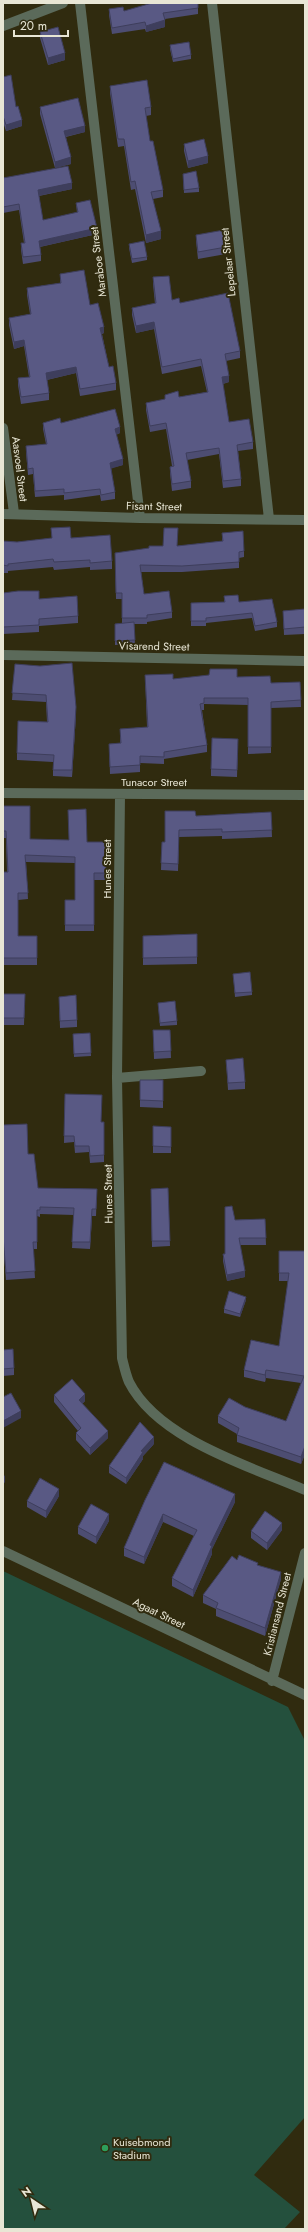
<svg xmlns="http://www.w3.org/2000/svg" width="308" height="2232" font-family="Jost,sans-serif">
	<rect width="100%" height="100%" fill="#302b0f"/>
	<path fill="#24503d" d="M3,1571l285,136 17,34v376l-51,58 46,37 -16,17h-281z"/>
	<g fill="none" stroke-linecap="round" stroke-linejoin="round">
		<path stroke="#5b6a5a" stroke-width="10" d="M80,3l60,515
			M212,3l57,516
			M3,26l60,-23
			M3,428l11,85
			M3,514l137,4 165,2
			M3,655l302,6
			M3,793l302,2
			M120,794l-3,284 5,280c2,8 4,17 7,24 29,57 120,84 176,108
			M117,1078l84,-7
			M3,1551l302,144
			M272,1681l33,-128"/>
	</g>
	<path fill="#4d4d72" d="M198,8v6l-33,5v8l-19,5 -1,-3 -33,5 -3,-19v-6l15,2z
		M40,32l25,28 -17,5 -8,-27z
		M170,45l21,10v4l-18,3 -3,-13z
		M3,77l13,30 6,19 -16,5 -3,-9z
		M110,86l41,21v8l-5,1 4,25 13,49v7l-10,2 8,40 -15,4 -11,-54 -4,1 -7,-44 -6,1 -8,-54z
		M40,107l45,25 -19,5 5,27 -16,4 -15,-54z
		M184,144l24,19 -20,5 -4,-17z
		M183,174l16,14v4l-15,1z
		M3,178l69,11 -33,7 4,24 34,-7 -1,-10 21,31 -57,13 1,8v6l-18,3 -2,-14v-7h3l-5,-33 -16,3z
		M196,235l30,12v7l-28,5 -2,-18z
		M129,244l18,13v3l-15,3 -3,-15z
		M60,274l30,31 14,28 -2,1 7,33 7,16v7l-36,6 -4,-23 -29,7 2,13v7l-28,4 -3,-19v-7l11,-1 -5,-31 -10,3 -5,-24v-7l21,-4 -3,-19v-7l33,-5z
		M153,277l19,23 8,3 60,48v7l-14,3 3,21 -6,2 6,38 24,20v7l-15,2 3,28v7l-18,2 -4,-34 -32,6 4,21v7l-19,3 -2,-18v-6l2,-1 -6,-37 -16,3 -4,-22v-7l19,-3v-5l14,2 28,-5 -6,-26 -39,8 -8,-45 -18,4 -4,-18v-7l23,-4 -2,-20z
		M43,423h18l59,10 -4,2 7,30 -12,3 4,24v7l-14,2 -1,-6 -36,5v-5l-29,2 -2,-23 -5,1 -2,-23v-6l20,-2 -3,-15z
		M51,528l20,10 41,23v8l-22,1v-3l-36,3 -1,-3 -45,4v2h-5v-32l14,1 35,-4z
		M222,533l22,18v6l-5,1v10l-57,4h-41l3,22 28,18v6l-25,4v2h-13l1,20 -20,1v-21l7,-1v-24h-6l-1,-46 107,-12z
		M3,593l36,6 39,17v7l-39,3v6l-36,2z
		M224,596l15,6 38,20v5l-22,4 -3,-13 -46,5v3h-15v-23l33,-1z
		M305,609v25l-21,1 -1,-24z
		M15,664l61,50 -4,63 -19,-1v-14l-36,-2v-7l30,-31 -1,-20 -34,-2z
		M145,675l28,4 64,-2 34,6 29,-1 1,25 -30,1v45l-23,1v-49l-44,-1v6h-2l5,35v7l-43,7v5l-24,-1v9l-30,2 -1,-30 11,-1v-14l27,-2z
		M238,745l-1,32 -26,-1v-7z
		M3,806l27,33 57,3h19v38h-12v51h-29v-31h10v-37l-49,-1 2,37 -10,1v36h19v29h-34v-93h4l-1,-34h-3z
		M271,812l1,25 -50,2v-3l-43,1 -1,34 -17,-1 1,-28h3l31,-26z
		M197,934v30l-54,1v-29z
		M233,974l19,18v3l-17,2z
		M3,994h22l-1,31h-21z
		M59,997l18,23v7l-17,1z
		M158,1003l19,18v4l-17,1z
		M153,1030h17l1,28 -17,1z
		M90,1033l1,23 -17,1 -1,-23z
		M226,1060l19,22v7l-17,1z
		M140,1080h23v28l-23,-1z
		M65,1094l36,28h3v40l-14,1 -1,-11 -14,1 -1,-11 -10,1z
		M3,1125l25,29 10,34 59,1 -1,27h-4l-2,33 -18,-1 2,-33 -34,-1v3l-3,-1v33h-4l2,29 -29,2 -3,-37z
		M171,1127v26h-18v-7z
		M168,1188l2,58 -18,1 -1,-58z
		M265,1219l1,26h-26l5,32 -18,4 -4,-20v-7h2l10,-34z
		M279,1251h26v203l-4,10 -64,-22v-8l-19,-11v-7l27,-9 41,14 15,-38 -35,-5 -1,4 -21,-5v-7l35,-24 9,-65h-9z
		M246,1300l-6,17 -16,-4v-4z
		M3,1350l11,18v7l-11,1z
		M54,1395l31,6 -3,3 26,34 -18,17 -14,-15v-7l2,-2 -24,-29z
		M154,1444l-11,12v3l-17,25 -17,-11v-7z
		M59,1496l-13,22 -19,-11v-6z
		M145,1500l90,2 -23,47v5l-19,43 -21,-11v-8l22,-42 -31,-14 -19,42 -20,-8v-8z
		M109,1521l-13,23 -18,-10v-7z
		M282,1530l-15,20 -16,-12v-7z
		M237,1560l21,5 23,14 -16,57 -49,-20v-7l-13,-6v-8z"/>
	<path fill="#3e3e5c" d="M165,20v7l-19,5v-6z
		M65,53v7l-17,5v-7z
		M22,120v6l-16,5v-6z
		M85,126v6l-21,5v-6z
		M208,156v7l-20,5v-7z
		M71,157v7l-16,4v-6z
		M72,183v6l-34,7v-6z
		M97,228v6l-58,13v-6z
		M161,231v8l-15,4v-8z
		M154,322v7l-18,4v-7z
		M104,327v6l-4,1v-6z
		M24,340v6l-10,3v-7z
		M76,367v6l-30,7v-7z
		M229,376v6l-7,2v-7z
		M120,427v6l-5,2v-6z
		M123,459v6l-13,4v-6z
		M76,707v7l-4,63v-7z
		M92,1209v7l-2,33v-7z
		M245,1271v6l-18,4v-6z
		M246,1297v3l-6,17v-3z
		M266,1370v8l-1,4v-7z
		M85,1394v7l-6,6v-7z
		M21,1411v7l-18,10v-7z
		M108,1431v7l-18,17v-7z
		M154,1437v7l-11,12v3l-17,25v-6l15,-27z
		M305,1446v8l-4,10v-7z
		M5,1475v7l-2,3v-7z
		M59,1489v7l-13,22v-7z
		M235,1494v8l-23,47v5l-19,43v-7l17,-45z
		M109,1514v7l-13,23v-7z
		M163,1514v8l-19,42v-7z
		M282,1523v7l-15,20v-7z
		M281,1572v7l-16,57v-8z"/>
	<path fill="#595984" stroke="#3e3e5c" d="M152,3h46v5l-35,5 2,7 -19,6 -1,-4 -33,6 -3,-19 14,-2 1,4z
		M58,27l7,26 -17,5 -8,-26z
		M189,42l2,13 -18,4 -3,-14z
		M11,75l5,32 2,-1 4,14 -16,5 -3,-9v-39z
		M147,80l4,27 -6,1 5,33h3l10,49 -12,2 10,39 -15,4 -11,-54 -4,1 -7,-43h-6l-8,-53z
		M78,98l7,28 -21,5 7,26 -16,5 -15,-55z
		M204,139l4,17 -20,5 -4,-17z
		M68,166l4,17 -34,7 5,30 35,-8 -2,-9 14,-3 7,28 -58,13 2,14 -18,2 -2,-14h4l-6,-39 -16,3v-29z
		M196,171l3,17 -15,2 -1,-16z
		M224,230l2,17 -28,5 -2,-17z
		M144,241l3,16 -15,2 -3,-15z
		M84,270l6,35 8,-2 6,24 -4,1 9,39 4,-1 3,17 -36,6 -4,-22 -30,6 3,20 -28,4 -3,-19 12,-1 -6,-37 -10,2 -5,-24 22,-4 -4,-26 34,-5 -1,-9z
		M169,276l3,24 7,-2 1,5 48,-10 12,58 -15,3 4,22 -7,1 7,45 20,-3 4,23 -16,3 4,34 -18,2 -4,-33 -33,5 5,28 -19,3 -2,-17 4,-1 -8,-43 -16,3 -4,-23 19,-4v-4l13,-4 1,6 29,-5 -7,-33 -39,8 -8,-45 -18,4 -4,-18 24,-5 -3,-26z
		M115,409l5,18 -5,2 8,30 -13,4 5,29 -14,3 -1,-6 -36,4v-4l-29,2 -2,-23 -5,1 -2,-23 21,-2 -4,-21 17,-5 1,5z
		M70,527l1,11 39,-3 2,26 -22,2v-3l-36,2 -1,-3 -45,5v2l-5,-1v-24l14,1 35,-4 -1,-10z
		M164,528h14l-1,18 46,-5 -1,-8 21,-2 1,20 -5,1v10l-57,4 -42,-1 4,29 25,-3 3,21 -25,3v3h-25v-25h-6l-1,-40 34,-5v-2h14z
		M18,591h21v8l38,-3 1,20 -39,3v6l-36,2v-34z
		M238,595l1,7 33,-3 5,23 -22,4 -3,-13 -46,5v3h-15v-18l34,-1 -1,-6z
		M305,609v18l-21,2 -1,-18z
		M134,622l1,18 -20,1v-17z
		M72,663l4,44 -4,63h-19l1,-15 -37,-2 1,-32 30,1 -2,-27 -34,-2 3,-29 25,2z
		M210,669h27v8l33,-1 1,7 29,-1 1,18 -30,2v45h-23v-49h-44v5l-4,1 7,41 -43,7v5l-24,-1v9l-30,2 -1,-23 12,-1 -1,-14 28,-2 -3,-52 28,-1v5l36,-4z
		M212,738l26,1 -1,31 -26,-1z
		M3,806h27v33l39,1 -1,-30 18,-1 1,33h19v31h-12v52h-29v-25h10v-43l-50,-2 3,38h-10v43h19v22h-34v-86h5l-2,-41h-3z
		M165,811h30l1,5 75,-4 1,18 -50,2v-3l-43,1 -1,34 -17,-1 1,-21h3z
		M197,934v23l-54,1v-22z
		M250,972l2,20 -17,1 -2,-19z
		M3,994h22l-1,24h-21z
		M76,995l1,25 -17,1 -1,-24z
		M175,1001l2,20 -17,2 -2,-20z
		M153,1030h17l1,21 -17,1z
		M90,1033l1,20 -17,1 -1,-20z
		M243,1058l2,24 -17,1 -2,-23z
		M140,1080h23v21l-23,-1z
		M65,1094l37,1 -1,27h3v33l-14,1 -1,-10h-14l-1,-10h-10z
		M27,1124l1,30h6l4,34 59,1 -1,20h-4l-2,33h-18l2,-34 -34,-1v3h-3v32h-4l2,29 -29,2 -3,-37v-111z
		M153,1126l18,1v20l-18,-1z
		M168,1188l2,53h-18l-1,-52z
		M232,1206l3,14 30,-1 1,19h-27l6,33 -18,4 -4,-21h2v-47z
		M279,1251h26v195l-4,11 -64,-22 2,-7 -21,-12 11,-18 16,9 41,14 18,-45 -38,-6 -1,5 -21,-5 7,-30 28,6 10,-73h-10z
		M229,1291l17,6 -6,17 -16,-5z
		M13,1349l1,19 -11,1v-19z
		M72,1379l13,15 -6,6 29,31 -18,17 -14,-15 5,-5 -27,-33z
		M11,1393l10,18 -18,10v-24z
		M140,1422l14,15 -13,14 2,1 -17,26 -17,-12z
		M164,1462l71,32 -25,51 2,1 -19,44 -21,-12 25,-48 -34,-16 -19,43 -20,-9 21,-48z
		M40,1478l19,11 -13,22 -19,-10z
		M91,1504l18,10 -13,23 -18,-10z
		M265,1511l17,12 -15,20 -16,-12z
		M239,1555l19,8 -1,2 24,7 -16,56 -49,-20 2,-5 -15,-8 29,-39 5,4z"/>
	<circle fill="#2e9e5b" stroke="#302b0f" stroke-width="1.5" cx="105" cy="2148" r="4"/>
	<g text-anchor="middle" stroke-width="4" stroke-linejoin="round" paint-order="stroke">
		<g font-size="11" fill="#e8e6d5" stroke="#302b0f">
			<text transform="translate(98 262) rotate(-97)" y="4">Maraboe Street</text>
			<text transform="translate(228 262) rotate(-96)" y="4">Lepelaar Street</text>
			<text transform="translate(20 469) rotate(83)" y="4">Aasvoel Street</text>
			<text transform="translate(154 506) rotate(1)" y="4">Fisant Street</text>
			<text transform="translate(154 646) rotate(1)" y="4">Visarend Street</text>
			<text x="154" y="786">Tunacor Street</text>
			<text transform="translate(107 869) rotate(-90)" y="4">Hunes Street</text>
			<text transform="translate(108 1194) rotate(-91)" y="4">Hunes Street</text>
			<text transform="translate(159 1613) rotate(26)" y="4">Agaat Street</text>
			<text transform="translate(277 1614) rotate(-76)" y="4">Kristiansand Street</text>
		</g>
		<g font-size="11" fill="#e8e6d5" stroke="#302b0f" text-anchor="start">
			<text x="113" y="2146">Kuisebmond<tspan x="113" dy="13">Stadium</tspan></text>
		</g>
	</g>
	<rect width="308" height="2232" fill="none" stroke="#e8e6d5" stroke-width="8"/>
	<g transform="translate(32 2200) rotate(325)" stroke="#302b0f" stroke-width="3" paint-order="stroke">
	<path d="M0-3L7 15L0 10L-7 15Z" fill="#e8e6d5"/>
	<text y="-6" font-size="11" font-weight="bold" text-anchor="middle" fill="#e8e6d5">N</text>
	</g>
	<path d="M14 30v6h54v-6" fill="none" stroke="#e8e6d5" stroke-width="2"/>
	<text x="20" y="30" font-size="12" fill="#e8e6d5" stroke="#302b0f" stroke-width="3" paint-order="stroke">20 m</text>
</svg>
